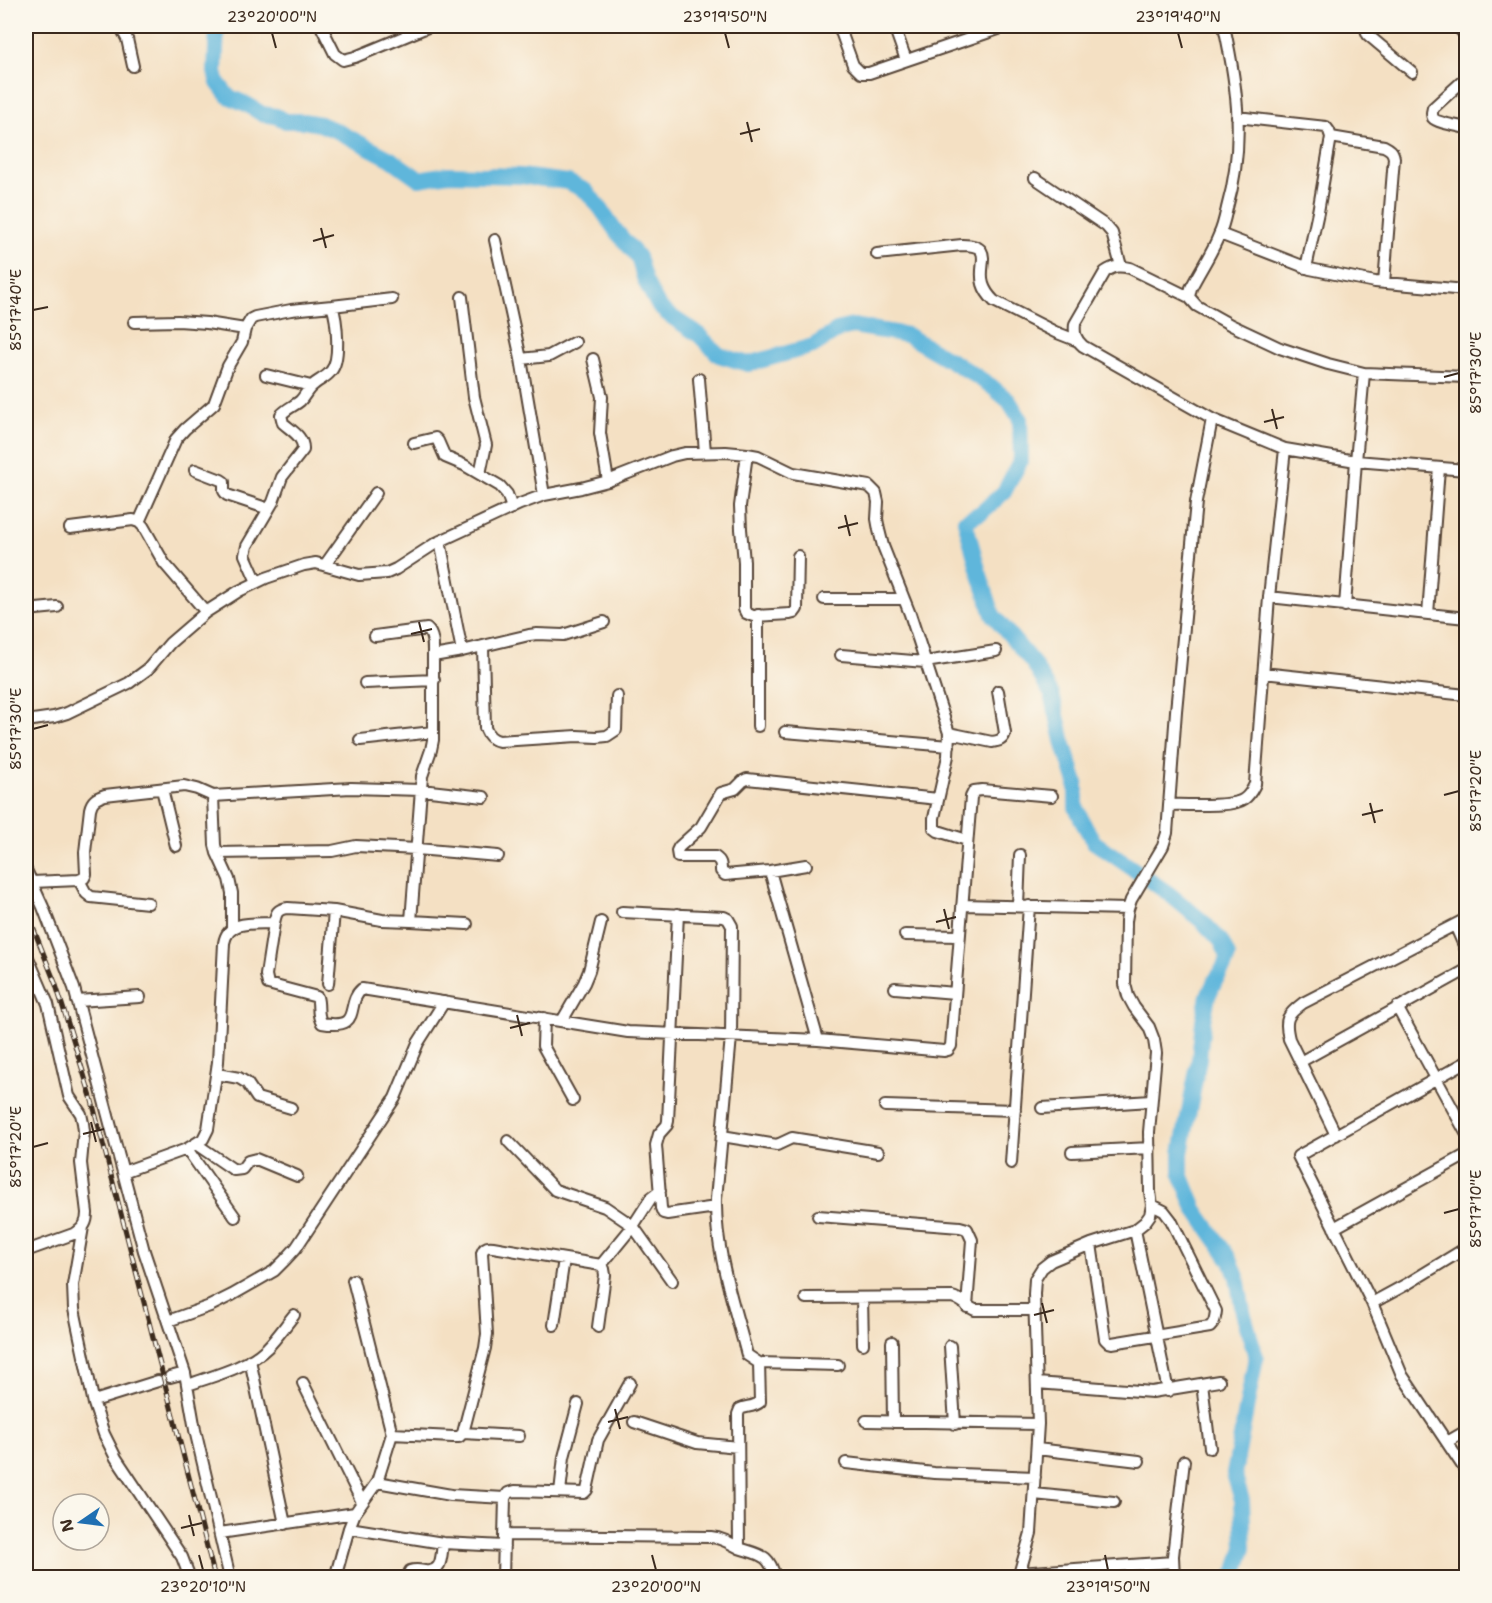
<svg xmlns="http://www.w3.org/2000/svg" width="1492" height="1603" font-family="'Shantell Sans',sans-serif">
	<rect width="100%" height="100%" fill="#fbf7ec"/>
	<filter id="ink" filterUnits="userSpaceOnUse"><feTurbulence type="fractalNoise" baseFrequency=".0167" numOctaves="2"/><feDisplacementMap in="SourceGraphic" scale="12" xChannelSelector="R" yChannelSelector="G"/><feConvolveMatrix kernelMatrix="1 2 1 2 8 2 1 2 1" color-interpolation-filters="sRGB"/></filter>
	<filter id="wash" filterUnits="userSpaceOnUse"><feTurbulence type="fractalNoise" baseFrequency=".008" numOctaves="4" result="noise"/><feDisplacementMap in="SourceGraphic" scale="24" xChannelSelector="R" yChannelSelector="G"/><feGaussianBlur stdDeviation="1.35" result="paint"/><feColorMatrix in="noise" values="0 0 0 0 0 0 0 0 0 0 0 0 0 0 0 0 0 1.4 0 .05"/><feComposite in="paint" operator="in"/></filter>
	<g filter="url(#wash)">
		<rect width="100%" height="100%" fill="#f4e0c3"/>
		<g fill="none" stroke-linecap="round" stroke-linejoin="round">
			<path stroke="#5eb6db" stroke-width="16" d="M217,26l-2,46 3,11 10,13 20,9 14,9 14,2 10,5h17l17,3 17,7 54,28 28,20 29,-5 72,2 48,6 18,9 15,18 15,22 22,26 7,24 14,26 10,8 30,20 20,20 29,9 65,-18 27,-17 13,-3 54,9 63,37 21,14 18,15 11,18 1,41 -17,32 -22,20 -17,9 13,48 15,46 40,48 19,32 12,50 12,38v24l7,16 11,19 74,51 34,28 19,20 7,15 -4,11 -9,14 -7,15 -5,25 -4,38 -18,94v21l14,35 36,52 6,16 6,35 13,45 -22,117 8,26 2,47 -6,20 -6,11"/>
		</g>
	</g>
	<g filter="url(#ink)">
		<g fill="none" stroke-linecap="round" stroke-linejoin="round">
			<g stroke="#574537" stroke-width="14">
				<path id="street" d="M120,26l7,13 6,27
					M321,26l14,28 8,6 12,-3 75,-31
					M839,26l14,39 8,8h8l138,-47
					M894,26l12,34
					M1224,26c14,63 21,119 3,182 -2,9 -4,19 -8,27 -7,18 -19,35 -28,53l-2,9 8,9 34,19 49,23 48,16 36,9 102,4
					M1367,26l-1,4 2,5 44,37
					M1457,26l9,10
					M1466,78l-33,30c-1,4 -2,6 0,10 4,5 27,8 33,10
					M1237,117l89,10 3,4 2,6 -13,75 -12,56
					M26,119h1
					M1331,137l53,9c6,3 9,5 10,12l-10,125
					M1035,178l71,48 6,7 9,33
					M1220,234l90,35 65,13 91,8
					M495,240l26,119 23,136
					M877,254l85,-9c34,0 15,20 21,39 2,7 6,12 11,17l61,31 23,9
					M462,297l12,100 12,48 -6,29
					M1189,297l-59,-29c-11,-3 -16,-2 -25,4l-30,52c-1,9 0,15 8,22l129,73
					M332,306l60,-7
					M134,322l44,-1 29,2 38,6 6,-10 4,-2 36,-7 41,-4c5,13 9,54 -1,65 -5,7 -13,9 -19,15 -5,4 -7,10 -12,15 -6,5 -14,8 -19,14l2,8c9,8 21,14 20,27l-21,27 -9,25 -26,44 -2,9 12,27
					M521,359l28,-3 26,-14
					M593,359l9,38 -2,36 8,48
					M266,375l45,11
					M699,379l6,73
					M414,443l21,-5 3,3 7,16 19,8 36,21 7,8 5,14
					M747,454l-7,52 1,23 3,33v47l2,4 7,3 37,-2 4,-1 3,-4 1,-53
					M195,470l26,10 3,2v9l3,4 42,14
					M139,522l37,-83 9,-10 29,-25 14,-38 14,-24 3,-13
					M70,528l63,-8 6,2 4,4 21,37 42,49
					M325,565l51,-72
					M1269,597l197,21
					M824,599h80
					M1345,606l11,-145 110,9
					M26,610l31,-3
					M1428,614l11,-146
					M375,636l52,-7c7,6 6,18 6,27
					M483,646l2,82c3,7 6,11 14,13l78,-5 20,1 10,-1 9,-6 1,-34
					M462,651l67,-16 8,-1 26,1 41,-13
					M841,655l84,7 71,-11
					M1263,673l203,22
					M365,683l69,-3
					M26,721l28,-4 13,-4 62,-30 19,-14 22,-26 36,-31 33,-21 27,-13 38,-13 12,-2 43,12 28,-2 9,-4 40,-26 84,-39 24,-9 37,-7 27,-7 64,-25 13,-3 41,-1 21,2 11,2 35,17 76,13 7,7 2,9 -1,17 2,11 4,16 27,68 39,119 -1,23 -14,62v10l4,3 29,9
					M758,726v-111
					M785,732l164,14
					M949,733l43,9c7,-1 11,-2 13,-9l-7,-42
					M360,740l73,-8
					M162,789l14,57
					M213,796l2,49 2,8 12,26 3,14v35
					M1170,805c16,-1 62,3 74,-6 6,-4 8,-9 11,-15l14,-187 16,-148
					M217,853l115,-2 24,-5 61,3 81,7
					M806,865l-36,6 -45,4 -4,-4c0,-7 0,-10 -6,-14h-37l-1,-6 2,-4 22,-20 20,-34 14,-4 8,-8 4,-2 191,20
					M26,870l17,37 31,81 70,263 41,122 10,57 35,148
					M770,871l48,169
					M79,880l7,13 5,4 57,6
					M32,882l47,-2 5,-2 2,-4 -1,-22 5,-43c2,-9 6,-11 15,-14l79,-9 13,3 16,7 138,-8 70,2 63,7
					M962,905l166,4
					M1018,906l2,-51
					M622,912l102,5 4,2 4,7 -1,111 -15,162c-1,52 18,106 31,156l12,8 79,2
					M678,914l-10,207 -1,4 -8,9 -3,11 5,63 2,5 4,1 49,-7
					M411,921l56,3
					M274,923l-8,52 2,9 49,13c3,9 -1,18 5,26 42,7 22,-19 40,-34l266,43 190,8 126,11 4,-1 3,-4 20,-249 3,-6 8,-1 70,6
					M1455,925l11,25
					M905,935l54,1
					M26,953l22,51 21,92 12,18 2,9 1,8 -3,32 6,50c0,10 -3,14 -11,20l-50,18
					M328,984l6,-73
					M895,988l60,5
					M77,1001l63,-4
					M1397,1007l69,126
					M544,1018l-1,28 30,54
					M562,1021l22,-38 5,-12 12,-49
					M1300,1062l166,-92
					M217,1074l22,4 8,5 10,15 34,10
					M885,1106l130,4
					M1042,1108l109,-7
					M1336,1135l-47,-96c-5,-20 -2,-24 14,-36l163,-84
					M722,1136l55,9 15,-7 86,14
					M508,1141l47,49 50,17 28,19 39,55
					M196,1144l38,26 8,-1 6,-8 8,-2 41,17
					M187,1149l48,68
					M1072,1152l78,-4
					M1011,1163l18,-257
					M123,1172l64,-23 16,-10 5,-10 10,-67 6,-119c4,-24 31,-19 50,-20 2,-10 3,-14 14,-15l46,3 48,9 29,1 11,-145 9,-26 2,-10v-84l29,-5 -22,-110
					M818,1216l142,11 7,2 5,11 -5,67
					M83,1227l-10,58 1,24 20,95 10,30 12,24 66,99 8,21
					M1334,1228l132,-73
					M1135,1230l33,161
					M1091,1244l14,95 3,3 4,1 98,-16c5,-5 5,-9 6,-16l-45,-91 -7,-9 -12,-6
					M1466,1248l-59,36 -35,19 30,72 64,96
					M806,1298l146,-1c9,2 14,9 23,13h59
					M862,1298l1,46
					M1372,1303l-74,-147 168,-94
					M168,1321l42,-15 22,-11 42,-24 11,-11 11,-12 91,-138 8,-12 23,-55 26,-41
					M554,1325l10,-66
					M598,1327l7,-52 -1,-6 -3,-4
					M892,1342l1,80
					M950,1346l5,78
					M250,1360l35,164
					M170,1377l15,-4
					M303,1383l59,119
					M1037,1383l115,9 67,-11
					M1202,1384l8,64
					M188,1385c27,-10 58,-17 79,-37 10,-10 18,-22 27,-33
					M94,1401l64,-20
					M866,1421l172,3
					M634,1422l63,21 41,4
					M463,1433l56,3
					M392,1434l61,3h6l4,-4 22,-85 2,-14 -5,-81c2,-6 5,-7 11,-6l108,18 32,-39 18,-28 9,-7
					M1447,1442l19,-11
					M1037,1449l102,12
					M846,1463l88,10 101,4
					M377,1482l74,13 54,3
					M560,1492l4,-35 14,-53
					M1034,1494l80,8
					M349,1528l94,15 61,3
					M220,1533l135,-20
					M504,1535l207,2c11,1 19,6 28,11l-1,-134 2,-5c7,-3 14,-2 20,-7l-1,-39
					M739,1548c21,7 31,6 36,30
					M1019,1573l154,-11
					M335,1578l14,-50 6,-15 22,-31 15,-48 -39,-154
					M407,1578l3,-7c6,-2 9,-1 15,0 18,2 16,-15 18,-28
					M503,1578l2,-80 3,-5 7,-2 69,2 3,-3 11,-50 32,-57
					M1018,1578l13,-45 7,-109 -4,-130 1,-15 7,-11 9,-7 40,-17 44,-14 10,-8 5,-7 2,-10 -2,-13 -1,-60 7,-79 -2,-13 -5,-13 -15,-20 -6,-11 -3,-12 1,-63 2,-12 3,-9 32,-54 4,-13 9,-122 20,-209 16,-83 73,30 71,12 8,-88
					M1174,1578l-1,-22 11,-95"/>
			</g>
			<use href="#street" stroke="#fff" stroke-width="10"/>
			<g stroke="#3b2a1e" stroke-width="5">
				<path id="rail" d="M26,910l30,75 35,112 124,481"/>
			</g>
			<use href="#rail" stroke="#fbf7ec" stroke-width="3" stroke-dasharray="9" stroke-linecap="butt"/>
		</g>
	</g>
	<path fill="none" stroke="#3b2a1e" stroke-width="2" d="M272,33l4,15M725,33l4,15M1178,33l4,15M747,122l5,20M740,134l20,-5M321,228l5,20M313,241l21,-6M33,310l15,-3M1444,377l15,-4M1272,409l5,20M1264,422l20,-5M845,515l5,21M838,528l20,-5M419,622l5,20M411,634l21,-5M33,729l15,-4M1444,795l15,-4M1370,803l5,20M1362,815l21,-5M944,909l5,20M936,922l20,-5M517,1015l5,21M510,1028l20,-5M91,1122l5,20M83,1134l21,-5M33,1147l15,-4M1444,1213l15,-4M1042,1303l5,20M1034,1315l20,-5M615,1409l5,20M608,1422l20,-5M189,1515l5,21M181,1528l21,-5M199,1555l4,15M652,1555l4,15M1105,1555l3,15"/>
	<rect width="1492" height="1603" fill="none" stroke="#fbf7ec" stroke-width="66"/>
	<g transform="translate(81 1522) rotate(256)"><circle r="28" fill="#fbf7ec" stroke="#aea59a" stroke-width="1.5"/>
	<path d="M0-4.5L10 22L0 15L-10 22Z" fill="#1f6fb2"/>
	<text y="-9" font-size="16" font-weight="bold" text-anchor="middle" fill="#3b2a1e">N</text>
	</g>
	<rect x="33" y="33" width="1426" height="1537" fill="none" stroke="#3b2a1e" stroke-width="2"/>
	<g font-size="15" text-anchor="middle" fill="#3b2a1e">
		<text x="272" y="22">23°20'00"N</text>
		<text x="725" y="22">23°19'50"N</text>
		<text x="1178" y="22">23°19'40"N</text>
		<text transform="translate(16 310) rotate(-90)" y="5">85°17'40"E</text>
		<text transform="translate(1476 373) rotate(-90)" y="5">85°17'30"E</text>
		<text transform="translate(16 729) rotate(-90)" y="5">85°17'30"E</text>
		<text transform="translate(1476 791) rotate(-90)" y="5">85°17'20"E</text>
		<text transform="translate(16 1147) rotate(-90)" y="5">85°17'20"E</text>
		<text transform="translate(1476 1209) rotate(-90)" y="5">85°17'10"E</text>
		<text x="203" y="1592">23°20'10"N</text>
		<text x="656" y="1592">23°20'00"N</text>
		<text x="1108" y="1592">23°19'50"N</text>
	</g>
</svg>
